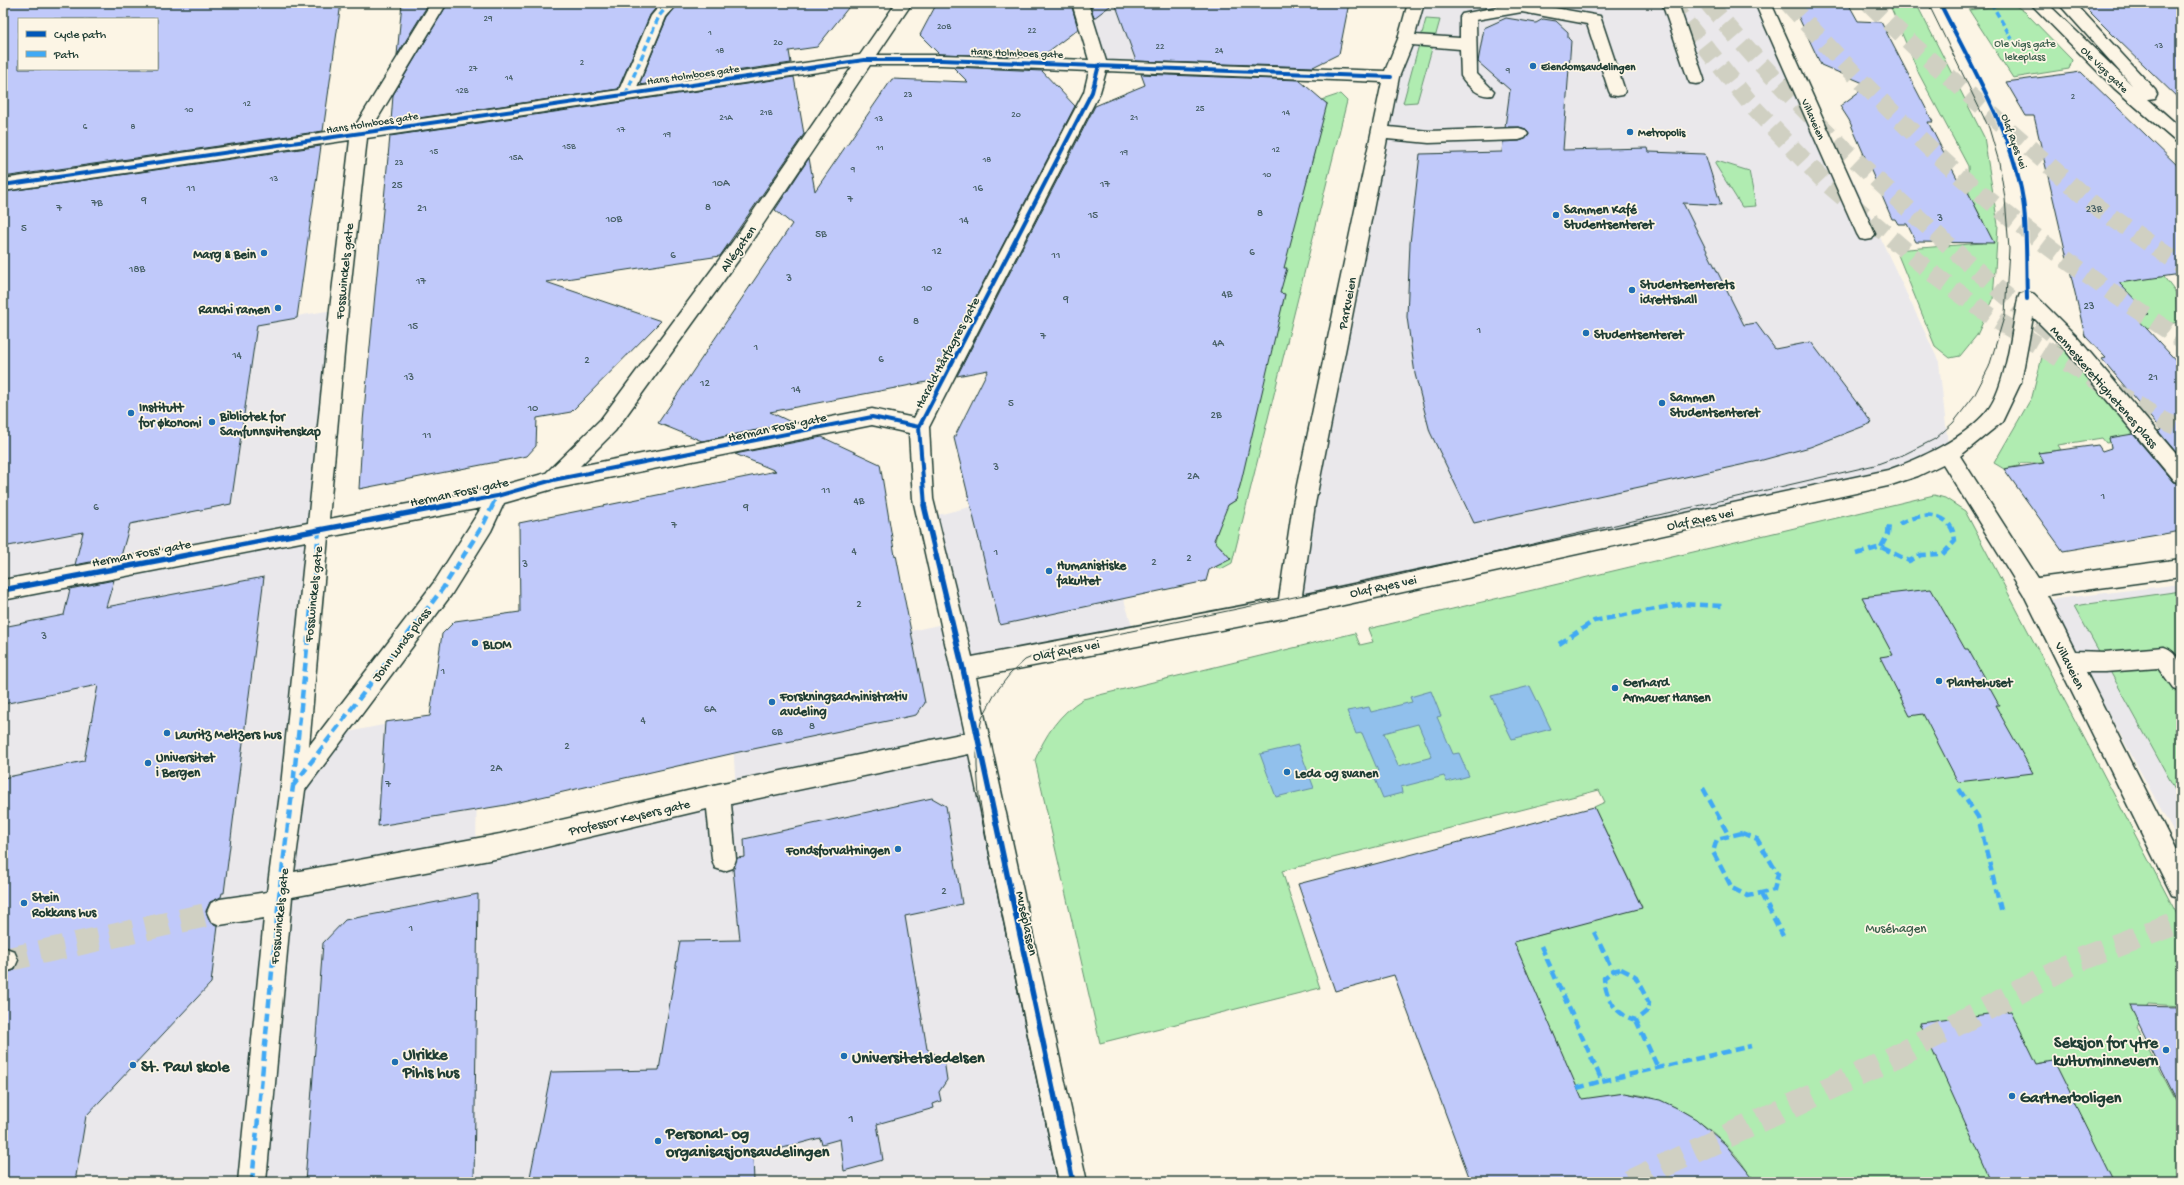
<svg xmlns="http://www.w3.org/2000/svg" width="2184" height="1185" font-family="'Gochi Hand',sans-serif">
	<rect width="100%" height="100%" fill="#fcf5e5"/>
	<filter id="ink" filterUnits="userSpaceOnUse"><feTurbulence type="fractalNoise" baseFrequency=".025" numOctaves="2"/><feDisplacementMap in="SourceGraphic" scale="8" xChannelSelector="R" yChannelSelector="G"/><feConvolveMatrix kernelMatrix="1 2 1 2 8 2 1 2 1" color-interpolation-filters="sRGB"/></filter>
	<g filter="url(#ink)">
		<path fill="#eae8eb" d="M1080,3h135l-3,70 -113,-8z
			M1416,3h334l11,11 91,164 87,184 9,83 -60,33 -539,115 -59,4 53,-280z
			M339,309l-46,477 55,-54 130,-26 -2,145 260,-57 -7,-123 232,-51 -23,-105 146,-37 53,162 -174,29 110,513h-1070v-777l11,-42z
			M2181,584v262l-134,-246z"/>
		<path fill="#b0ecb1" stroke="#689472" d="M1889,3h27l68,134 14,88 -5,75 -16,35 -17,21 -10,2 -15,-12 -39,-96 86,-7 1,-22 -14,-27 -1,-28 -49,-92z
			M2013,4l12,8 47,48 -3,9 -56,9 -44,-68z
			M1426,19l14,1 -23,82 -14,1z
			M1340,94l7,7 -115,462 -11,6 -7,-2 7,-3 3,-13 -3,-4 -7,-2 10,-40 3,1 9,-6 5,-18 -5,-6 49,-181 -6,-2 8,-24 -5,-1 30,-106 12,-56 4,-2 -6,-4z
			M1717,161l32,10 7,35 -14,1 -27,-43z
			M2145,252l31,41 2,29 -45,10 -11,-11 27,-7 -68,-60z
			M2052,344l11,5 12,10 74,88 -13,2 -7,-9 -23,3 -4,-5 -44,7 3,5 -23,3 6,10c-8,1 -15,-1 -24,0l-1,3 -15,3 -10,-6 38,-66 10,-40z
			M1934,495l11,3 20,13 216,411v84l-33,-2 -11,23 44,83v72h-428c-18,-41 -83,-90 -128,-88 -14,0 -29,4 -43,7l-68,-159 128,-35 -48,-100 11,-5 -6,-12 -317,81 38,117 -220,55 -65,-283c10,-25 25,-47 48,-61l272,-66 5,12 13,-3 -5,-13z
			M2181,591v209l-107,-194z"/>
		<path fill="#91c0ec" stroke="#638ca2" fill-rule="evenodd" d="M1530,686l21,43 -39,10 -21,-43z
			M1431,691l10,25 -4,1 16,37 6,-1 10,23 -22,6 -3,-6 -43,11 1,6 -19,5 -11,-26 6,-1 -16,-38 -6,1 -9,-23 22,-4 2,5 41,-10 -2,-5zM1418,724l14,33 -34,9 -14,-33z
			M1298,745l16,43 -38,9 -16,-43z"/>
		<path fill="#c0c9fa" stroke="#1f3d34" fill-rule="evenodd" d="M3,3h338l-18,128 -320,46zM19,19h138v50h-138z
			M402,3h27l-32,52z
			M448,3h212l-10,12 -32,74 -227,33 2,-27z
			M679,3h173l-35,44 -28,4 2,12 -152,22 28,-67z
			M937,3h134l7,26 -37,28 -102,-3 -19,-19z
			M1090,3h24l-20,15z
			M1115,3h234l-10,51 -26,13 -177,-6z
			M1792,3h56l10,18 23,1 52,100h-5l29,56 12,16 25,49 -78,-1 -9,-18h-9l-3,-5h-3l-43,-99 -9,-14 28,-21 -47,-20z
			M2081,3h100v98l-67,-65z
			M1506,18l30,5 7,-4 13,2 12,11v6l3,3 -8,109 85,-2 1,4 56,2 16,51 -38,-2 61,122 12,-2 19,26 36,-7 61,81 -62,24 -51,14 -285,62 -44,-91 -15,-58 -8,-57 3,-74 10,-89 82,-2 1,-10 16,-1 6,-2 4,-4 -3,-6 -7,-2h-14l5,-37 -32,-28 6,-34z
			M953,67l89,4 33,35 -143,275 -162,31 23,11 -91,18 -44,-18 134,-199 -17,-14 34,-52 6,33 77,-112 76,3z
			M2081,72l100,97v105l-62,9 30,31 -13,3 45,49v92l-23,-27 3,-1 -59,-71 4,-1 -21,-22 -51,-220h-8l-20,-34z
			M1141,74l158,6 28,24 -43,164h3l-7,25 5,1 -44,188 -5,18 -8,5 -14,35 17,19 -22,11 -3,11 -206,44 -46,-187 34,-68 -31,6 138,-270 50,-21z
			M794,77l10,57 -84,122 -174,26 115,39 -90,91 -34,6 -1,28 -9,10 -168,33 4,-68 27,-285z
			M321,146l-24,172 -40,7 -26,179 -101,20 -9,32 -46,9 8,-33 -80,15v-355z
			M2133,434l40,48 8,2v47l-118,20 -59,-82 40,-6 -6,-10 60,-8 4,6 9,-3 -2,-10z
			M822,437l58,27 15,92 1,-1 29,148 -9,12 -177,37 -233,53 -128,21 7,-104 45,-6 12,-82 13,-13 65,-9 -1,-89 257,-52 -41,-17z
			M264,577l-40,316h-2l-1,4 -11,5 -4,9 4,11 8,4 -7,57 -125,133 -11,66h-72v-208l12,-4 4,-9 -4,-11 -12,-4v-168l81,-17 14,-76 -95,19v-77l61,-12 6,-26 44,-9 -8,27z
			M1931,589l34,60h3l15,27 16,29h-4l38,68 -75,9 -35,-68 -13,2 -30,-59 13,-2 -31,-58z
			M932,798l14,8 16,98 -57,12 22,133 17,11 3,20 -8,12 2,9 -8,3 1,4 -57,16 6,36 -39,11 -4,-32 -18,5 -2,-6 -67,18 1,26h-225l22,-110 108,-2 21,-129 60,-1 -7,-71 4,-11 8,-1 -1,-18z
			M1594,807l48,101 -128,34 68,157 43,-6 35,7 15,7 21,12 29,25 31,38h-285l-77,-207 -59,16 -37,-107z
			M478,894l-4,288h-169l18,-239 22,-23z
			M2130,1006l51,1v102z
			M2011,1011l26,53 17,-3 60,121h-122l-72,-159z"/>
		<g fill="none" stroke-linecap="round" stroke-linejoin="round">
			<path stroke="#d0d0c2" stroke-width="24" stroke-dasharray="24 12" stroke-linecap="butt" d="M5,960l215,-48
				M1629,1182l250,-117 202,-106 100,-38"/>
			<path stroke="#d0d0c2" stroke-width="18" stroke-dasharray="18 9" stroke-linecap="butt" d="M1670,3l84,105 69,72 109,93 61,45 169,102 19,8
				M1708,3c66,80 139,151 216,220 45,41 90,81 138,118
				M1788,3c58,64 119,127 185,184 66,55 136,105 208,152
				M1869,3l45,43 180,159 87,60"/>
			<g stroke="#1f3d34" stroke-width="3">
				<path id="minor" d="M431,3h16l-74,123 246,-36 32,-74 11,-13h16l-12,14 -29,70 223,-32 36,-52h16l-35,52h64l148,5 -17,-57h16l18,58 279,10 13,-32 10,-36h16l-9,32 45,3v-21l2,-3 55,-11h10l73,13 25,75 -2,4 -6,1 -6,-1 -2,-4 -22,-67 -65,-12 -46,8 1,54 17,17 -2,4c-12,3 -25,-9 -31,-19l-1,-27 -48,-4 -13,32 -10,50 40,4 90,-3 6,2 3,4 -3,4 -6,2 -90,3 -42,-4 -72,365 -13,91 586,-125c32,-11 77,-32 99,-59 19,-23 25,-82 31,-112l2,-5 7,-2 7,2 42,42 105,124v23l-7,-2 -112,-135 -29,-29 -12,65 -19,40 -42,34 78,122 143,-19v18l-134,18 28,56 30,1 59,-5c20,7 17,27 17,45l-8,-3 -15,-21 -53,4h-19l95,188v38l-9,-3 -148,-300 -81,-131 -25,12 -30,10 -599,131 -313,60 111,505h-28l-90,-428 -238,50 5,55 -3,9 -9,3 -9,-3 -3,-9 -5,-50 -207,49 -208,39 -26,285h-28l26,-264 -44,7 -9,-4 -4,-9 4,-9 9,-4 47,-7 14,-106 25,-245 -303,59v-20l305,-57 22,-214 20,-169 -347,51v-12l351,-51zM870,65h71l148,6 -5,21 -170,326 -42,-9 -292,57 35,-35 130,-180zM852,67l-119,174 -132,178 -55,54 -49,14 -168,32 19,-210 19,-171zM1106,71l276,11 -89,422 -14,95 -307,58 -39,-158 -4,-72 171,-335zM872,425l37,8 4,66 52,234 -247,51 -218,50 -206,38 11,-82 146,-195 40,-64 13,-28 49,-14zM481,508l-46,73 -126,165 19,-209z
					M1662,3h16l26,76 -2,4 -6,1 -6,-1 -2,-4z
					M1755,3h16l104,231 -3,5 -6,1 -6,-1 -3,-5z
					M2030,3h17l85,82 -74,-82h17l80,87 2,4 -2,4 -7,1 33,29v15l-6,-2 -61,-53z
					M3,947l11,4 4,9 -4,9 -11,4z"/>
			</g>
			<use href="#minor" fill="#fcf5e5" fill-rule="evenodd"/>
			<path stroke="#1f3d34" stroke-width="1" d="M1058,1182l-68,-323 -11,-63 -2,-30v-26l5,-22 14,-26 14,-18 15,-14 30,-13 335,-70 485,-112 30,-11 30,-15 18,-16 21,-27 15,-29 16,-53 4,-65 -4,-51 -6,-36 -10,-34 -61,-125"/>
			<path stroke="#3fa9f5" stroke-width="3.5" stroke-dasharray="6 3.5" stroke-linecap="butt" d="M1991,3l21,36
				M626,94l33,-78 11,-13
				M492,506l5,-10"/>
			<path stroke="#3fa9f5" stroke-width="4.5" stroke-dasharray="9 4.5" stroke-linecap="butt" d="M1899,524c22,-12 53,-15 56,17l-15,16
				M1881,547l7,-13 1,-10
				M1856,554l25,-7 28,14 12,-6 17,-1
				M1559,644l35,-23 87,-17 42,2
				M293,786l150,-198 40,-63 10,-20
				M1703,788l26,48
				M1959,789l19,28 24,97
				M1742,833l15,6 21,35 -4,16 -26,6 -16,-8 -19,-36 4,-13z
				M1761,894l22,42
				M1594,932l19,39
				M1541,946l61,135 149,-35
				M1621,969l14,7 14,27 -2,8 -11,9c-21,-5 -30,-22 -32,-42l9,-7z
				M1636,1020l22,48
				M1577,1088l25,-7
				M252,1182l28,-295 13,-101 26,-256"/>
			<g stroke="#fcf5e5" stroke-width="6">
				<path id="cycleway-far1" d="M1940,3c30,61 77,137 84,205 3,30 2,61 3,91
					M3,185l861,-125h77l450,17
					M446,506l51,-10 56,-16 319,-63 47,10
					M925,506l-6,-79 173,-335 7,-27"/>
			</g>
			<g stroke="#fcf5e5" stroke-width="8">
				<path id="cycleway" d="M924,505l39,164 110,513
					M3,590l448,-85"/>
			</g>
			<use href="#cycleway-far1" stroke="#0057b8" stroke-width="4"/>
			<use href="#cycleway" stroke="#0057b8" stroke-width="5.5"/>
		</g>
	</g>
	<g fill="#1f6fb2" stroke="#fcf5e5" stroke-width="1.5">
		<circle cx="1533" cy="66" r="4"/>
		<circle cx="1630" cy="132" r="4"/>
		<circle cx="1556" cy="215" r="4"/>
		<circle cx="264" cy="253" r="4"/>
		<circle cx="1632" cy="290" r="4"/>
		<circle cx="278" cy="308" r="4"/>
		<circle cx="1586" cy="333" r="4"/>
		<circle cx="1662" cy="403" r="4"/>
		<circle cx="131" cy="413" r="4"/>
		<circle cx="212" cy="422" r="4"/>
		<circle cx="1049" cy="571" r="4"/>
		<circle cx="475" cy="643" r="4"/>
		<circle cx="1939" cy="681" r="4"/>
		<circle cx="1615" cy="688" r="4"/>
		<circle cx="772" cy="702" r="4"/>
		<circle cx="167" cy="733" r="4"/>
		<circle cx="148" cy="763" r="4"/>
		<circle cx="1287" cy="772" r="4"/>
		<circle cx="898" cy="849" r="4"/>
		<circle cx="24" cy="903" r="4"/>
		<circle cx="2166" cy="1050" r="4"/>
		<circle cx="844" cy="1056" r="4"/>
		<circle cx="395" cy="1062" r="4"/>
		<circle cx="133" cy="1065" r="4"/>
		<circle cx="2012" cy="1096" r="4"/>
		<circle cx="658" cy="1141" r="4"/>
	</g>
	<g text-anchor="middle" stroke-width="3.5" stroke-linejoin="round" paint-order="stroke">
		<g font-size="9" fill="#476066">
			<text x="488" y="21">29</text>
			<text x="944" y="29">20B</text>
			<text x="1032" y="33">22</text>
			<text x="710" y="35">1</text>
			<text x="778" y="45">20</text>
			<text x="2159" y="48">13</text>
			<text x="1160" y="49">22</text>
			<text x="720" y="53">18</text>
			<text x="1219" y="53">24</text>
			<text x="582" y="65">2</text>
			<text x="473" y="71">27</text>
			<text x="1508" y="73">9</text>
			<text x="509" y="80">14</text>
			<text x="462" y="93">12B</text>
			<text x="908" y="97">23</text>
			<text x="2073" y="99">2</text>
			<text x="247" y="106">12</text>
			<text x="1200" y="111">25</text>
			<text x="189" y="112">10</text>
			<text x="766" y="115">21B</text>
			<text x="1286" y="115">14</text>
			<text x="1016" y="117">20</text>
			<text x="726" y="120">21A</text>
			<text x="1134" y="120">21</text>
			<text x="879" y="121">13</text>
			<text x="85" y="129">6</text>
			<text x="133" y="129">8</text>
			<text x="621" y="132">17</text>
			<text x="667" y="137">19</text>
			<text x="569" y="149">15B</text>
			<text x="880" y="150">11</text>
			<text x="1276" y="152">12</text>
			<text x="434" y="154">15</text>
			<text x="1124" y="155">19</text>
			<text x="516" y="160">15A</text>
			<text x="987" y="162">18</text>
			<text x="399" y="165">23</text>
			<text x="853" y="172">9</text>
			<text x="1267" y="177">10</text>
			<text x="274" y="181">13</text>
		</g>
		<g font-size="11" fill="#3c604d" stroke="#fcf5e5">
			<text x="2025" y="47">Ole Vigs gate<tspan x="2025" dy="13">lekeplass</tspan></text>
		</g>
		<g font-size="11" fill="#1f3d34" stroke="#fcf5e5">
			<text transform="translate(1017 52) rotate(2)" y="4">Hans Holmboes gate</text>
			<text transform="translate(2105 69) rotate(44)" y="4">Ole Vigs gate</text>
			<text transform="translate(693 74) rotate(-8)" y="4">Hans Holmboes gate</text>
			<text transform="translate(1814 119) rotate(66)" y="4">Villaveien</text>
			<text transform="translate(372 122) rotate(-9)" y="4">Hans Holmboes gate</text>
			<text transform="translate(2015 141) rotate(70)" y="4">Olaf Ryes vei</text>
		</g>
		<g font-size="11" font-weight="bold" fill="#1f3d34" stroke="#fcf5e5" text-anchor="start">
			<text x="1541" y="70">Eiendomsavdelingen</text>
			<text x="1638" y="136">Metropolis</text>
		</g>
		<g font-size="11" fill="#476066">
			<text x="721" y="186">10A</text>
			<text x="1105" y="187">17</text>
			<text x="397" y="188">25</text>
			<text x="191" y="191">11</text>
			<text x="978" y="191">16</text>
			<text x="850" y="202">7</text>
			<text x="144" y="203">9</text>
			<text x="97" y="206">7B</text>
			<text x="708" y="210">8</text>
			<text x="59" y="211">7</text>
			<text x="422" y="211">21</text>
			<text x="2094" y="212">23B</text>
			<text x="1260" y="216">8</text>
			<text x="1093" y="218">15</text>
			<text x="1940" y="221">3</text>
			<text x="614" y="222">10B</text>
			<text x="964" y="223">14</text>
			<text x="24" y="231">5</text>
			<text x="821" y="237">5B</text>
			<text x="937" y="254">12</text>
			<text x="1252" y="255">6</text>
			<text x="673" y="258">6</text>
			<text x="1056" y="258">11</text>
			<text x="137" y="272">18B</text>
			<text x="789" y="281">3</text>
			<text x="421" y="284">17</text>
			<text x="927" y="291">10</text>
			<text x="1227" y="297">4B</text>
			<text x="1066" y="302">9</text>
			<text x="2089" y="309">23</text>
			<text x="916" y="324">8</text>
			<text x="413" y="329">15</text>
			<text x="1479" y="333">1</text>
			<text x="1043" y="339">7</text>
			<text x="1218" y="346">4A</text>
			<text x="756" y="350">1</text>
			<text x="237" y="358">14</text>
			<text x="881" y="362">6</text>
			<text x="587" y="363">2</text>
			<text x="409" y="380">13</text>
			<text x="2153" y="380">21</text>
			<text x="705" y="386">12</text>
			<text x="796" y="392">14</text>
			<text x="1011" y="406">5</text>
			<text x="533" y="411">10</text>
			<text x="1216" y="418">2B</text>
			<text x="427" y="438">11</text>
			<text x="996" y="470">3</text>
			<text x="1193" y="479">2A</text>
			<text x="826" y="493">11</text>
			<text x="2103" y="499">1</text>
			<text x="859" y="504">4B</text>
			<text x="96" y="510">6</text>
			<text x="746" y="510">9</text>
			<text x="674" y="528">7</text>
			<text x="854" y="554">4</text>
			<text x="996" y="555">1</text>
			<text x="1189" y="561">2</text>
			<text x="1154" y="565">2</text>
			<text x="525" y="567">3</text>
			<text x="859" y="607">2</text>
			<text x="44" y="639">3</text>
			<text x="443" y="674">1</text>
			<text x="710" y="712">6A</text>
			<text x="643" y="723">4</text>
			<text x="812" y="729">8</text>
			<text x="777" y="735">6B</text>
			<text x="567" y="749">2</text>
			<text x="496" y="771">2A</text>
			<text x="388" y="787">7</text>
			<text x="944" y="894">2</text>
			<text x="411" y="931">1</text>
		</g>
		<g font-size="13" font-weight="bold" fill="#1f3d34" stroke="#fcf5e5" text-anchor="start">
			<text x="1564" y="213">Sammen Kafé<tspan x="1564" dy="15">Studentsenteret</tspan></text>
			<text x="256" y="258" text-anchor="end">Marg &amp; Bein</text>
			<text x="1640" y="288">Studentsenterets<tspan x="1640" dy="15">idrettshall</tspan></text>
			<text x="270" y="313" text-anchor="end">Ranchi ramen</text>
			<text x="1594" y="338">Studentsenteret</text>
			<text x="1670" y="401">Sammen<tspan x="1670" dy="15">Studentsenteret</tspan></text>
			<text x="139" y="411">Institutt<tspan x="139" dy="15">for økonomi</tspan></text>
			<text x="220" y="420">Bibliotek for<tspan x="220" dy="15">Samfunnsvitenskap</tspan></text>
			<text x="1057" y="569">Humanistiske<tspan x="1057" dy="15">fakultet</tspan></text>
			<text x="483" y="648">BLOM</text>
			<text x="1623" y="686">Gerhard<tspan x="1623" dy="15">Armauer Hansen</tspan></text>
			<text x="1947" y="686">Plantehuset</text>
			<text x="780" y="700">Forskningsadministrativ<tspan x="780" dy="15">avdeling</tspan></text>
			<text x="175" y="738">Lauritz Meltzers hus</text>
			<text x="156" y="761">Universitet<tspan x="156" dy="15">i Bergen</tspan></text>
			<text x="1295" y="777">Leda og svanen</text>
			<text x="890" y="854" text-anchor="end">Fondsforvaltningen</text>
			<text x="32" y="901">Stein<tspan x="32" dy="15">Rokkans hus</tspan></text>
		</g>
		<g font-size="13" fill="#1f3d34" stroke="#fcf5e5">
			<text transform="translate(737 248) rotate(-55)" y="5">Allégaten</text>
			<text transform="translate(343 271) rotate(-84)" y="5">Fosswinckels gate</text>
			<text transform="translate(1346 303) rotate(-79)" y="5">Parkveien</text>
			<text transform="translate(946 352) rotate(-62)" y="5">Harald Hårfagres gate</text>
			<text transform="translate(2105 386) rotate(49)" y="5">Menneskerettighetenes plass</text>
			<text transform="translate(777 426) rotate(-12)" y="5">Herman Foss' gate</text>
			<text transform="translate(459 491) rotate(-12)" y="5">Herman Foss' gate</text>
			<text transform="translate(1700 518) rotate(-12)" y="5">Olaf Ryes vei</text>
			<text transform="translate(141 552) rotate(-11)" y="5">Herman Foss' gate</text>
			<text transform="translate(1383 585) rotate(-12)" y="5">Olaf Ryes vei</text>
			<text transform="translate(312 594) rotate(-84)" y="5">Fosswinckels gate</text>
			<text transform="translate(400 644) rotate(-53)" y="5">John Lunds plass</text>
			<text transform="translate(1066 649) rotate(-11)" y="5">Olaf Ryes vei</text>
			<text transform="translate(2071 665) rotate(63)" y="5">Villaveien</text>
			<text transform="translate(629 816) rotate(-13)" y="5">Professor Keysers gate</text>
			<text transform="translate(278 916) rotate(-84)" y="5">Fosswinckels gate</text>
			<text transform="translate(1028 923) rotate(78)" y="5">Muséplassen</text>
		</g>
		<g font-size="13" fill="#3c604d" stroke="#fcf5e5">
			<text x="1896" y="932">Muséhagen</text>
		</g>
		<g font-size="13" fill="#476066">
			<text x="851" y="1122">1</text>
		</g>
		<g font-size="16" font-weight="bold" fill="#1f3d34" stroke="#fcf5e5" text-anchor="start">
			<text x="2158" y="1047" text-anchor="end">Seksjon for ytre<tspan x="2158" dy="18">kulturminnevern</tspan></text>
			<text x="403" y="1059">Ulrikke<tspan x="403" dy="18">Pihls hus</tspan></text>
			<text x="852" y="1062">Universitetsledelsen</text>
			<text x="141" y="1071">St. Paul skole</text>
			<text x="2020" y="1102">Gartnerboligen</text>
			<text x="666" y="1138">Personal- og<tspan x="666" dy="18">organisasjonsavdelingen</tspan></text>
		</g>
	</g>
	<rect width="2184" height="1185" fill="none" stroke="#fcf5e5" stroke-width="16"/>
	<rect x="8" y="8" width="2168" height="1169" fill="none" stroke="#1f3d34" stroke-width="1.5" filter="url(#ink)"/>
	<rect x="18" y="18" width="140" height="52" fill="#fcf5e5" stroke="#a4ab9e"/>
	<rect x="26" y="31" width="20" height="6" fill="#0057b8" stroke="#a4ab9e"/>
	<text x="54" y="38" font-size="12" fill="#1f3d34">Cycle path</text>
	<rect x="26" y="51" width="20" height="6" fill="#3fa9f5" stroke="#a4ab9e"/>
	<text x="54" y="58" font-size="12" fill="#1f3d34">Path</text>
</svg>
